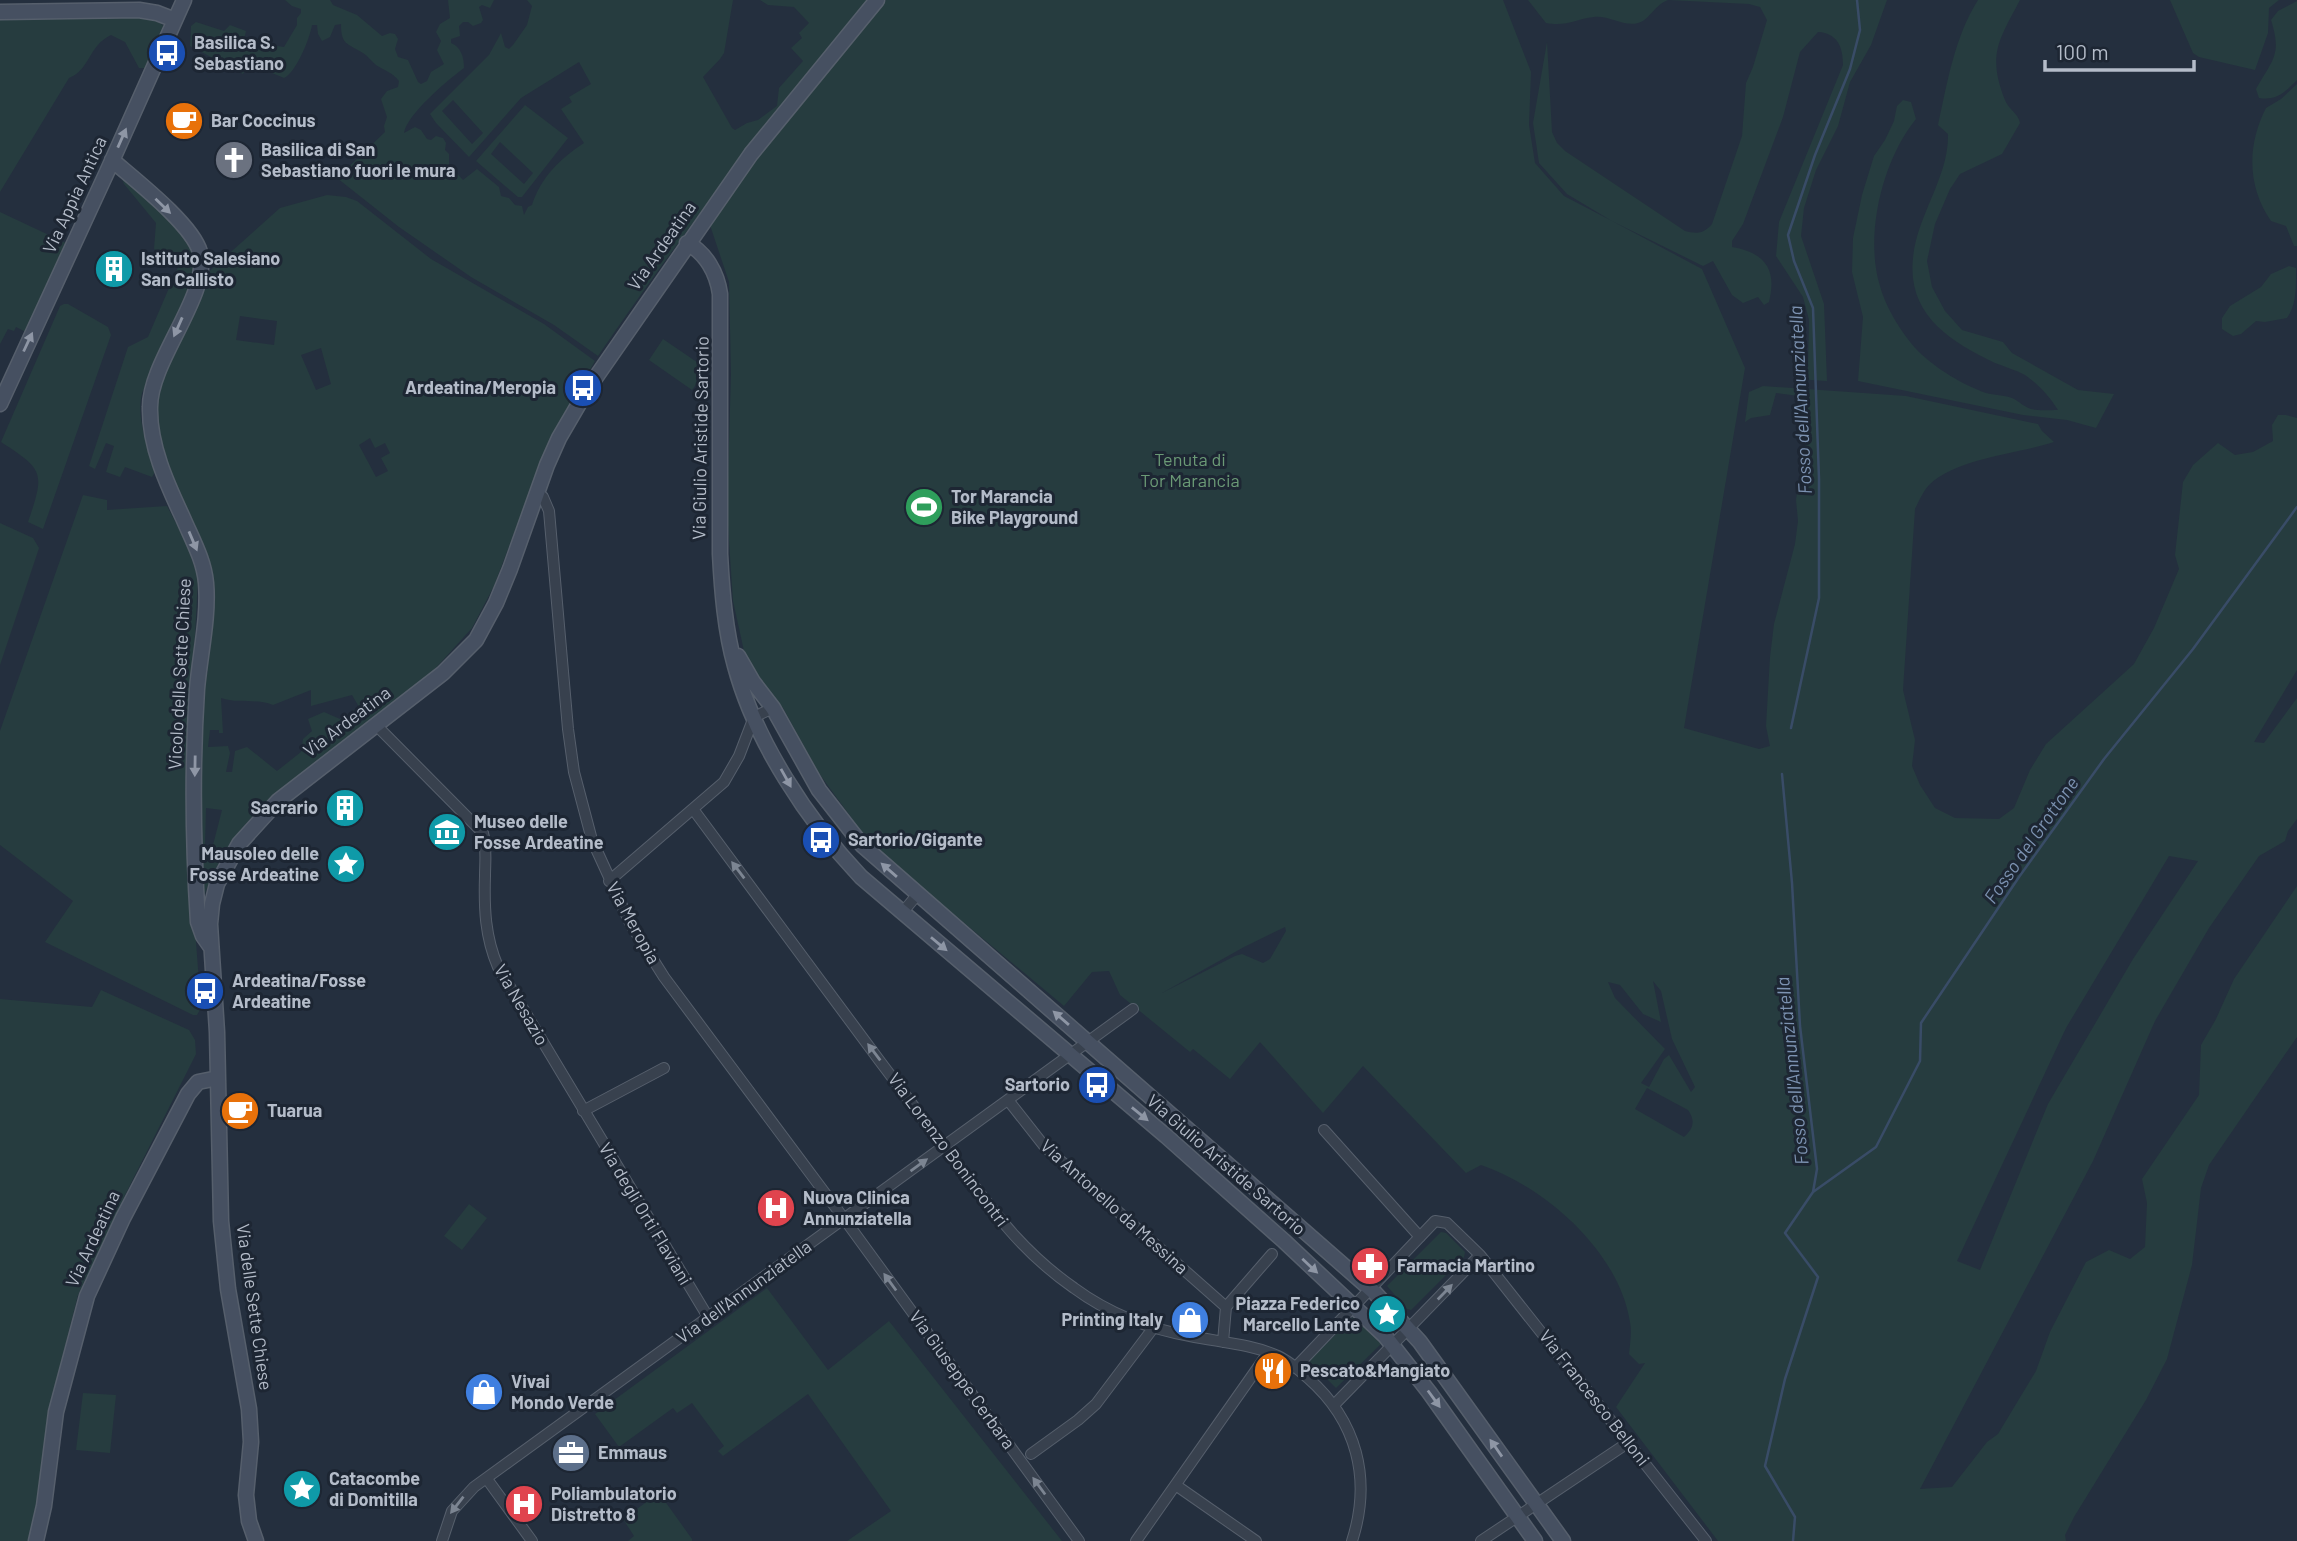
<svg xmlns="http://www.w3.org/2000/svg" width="2297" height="1541" font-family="Barlow,sans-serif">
	<rect width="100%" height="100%" fill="#242f3e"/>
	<path fill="#263c3f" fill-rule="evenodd" d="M285,0h45l3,5 24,10 25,21 8,-3 5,1 3,5 -3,10 3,8 10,3 10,22 3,2 6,-3 4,-9 13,-8 -7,-14 4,-9 -5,-9 4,-8 10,-6 -2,-18h46l-4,8 -8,-3 -3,2 4,13 -2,3 -8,3 -5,-4h-5l-4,4 1,10 -9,3v4c10,4 13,14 13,25 -16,12 -57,46 -60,65l11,-6 6,3 6,9 4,1 5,-4 7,2 3,5 -1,7 4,4v11l14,15 14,-11 22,18 2,9 8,2 6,7 7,1 2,9 4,-8 4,-2c9,-28 28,-46 52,-62l-23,-34 11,-7 -3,-5 22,-13 -12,-22 -58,36 -52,59 -33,-34 -6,-9 59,-59 12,-22 4,14 4,2 4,-4 14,-20 5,-19 -5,-6h206l-9,53 -4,6 -17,18 29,51 3,2 12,-7 11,-3 19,-14 2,-18 24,-27 -12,-13 11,-10 -3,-5 10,-10 -15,-16 -26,-2 -8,-5h111c-97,114 -189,233 -273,356l-44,-31 -83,-48 -72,-50 -62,-49 48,-46 -1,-6 3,-9 -6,-18 6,-8 11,-4 1,-6c-7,-9 -14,-10 -23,-16 -5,-4 -8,-9 -13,-12 -16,-10 -22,-8 -22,-29l-6,1 -5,12 -8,4 -4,-7 -1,-9h-5c-2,13 -16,48 -28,53l-36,-15 -5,11 -53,-28 1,-20 5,-4 28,9 6,-6 16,6 -2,9 18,10 8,-5 14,2 13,-22v-7l4,-5v-4l-9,-3zM453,100l30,33 -11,11 -30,-33z
		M886,0h617l28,72 -2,53 6,38 29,33 48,25 -45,-27 -28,-31 -6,-40 14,-81 5,90 5,11 8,8 120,80c11,3 19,3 27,-7l30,-88 4,-53 7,-16 14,-47 -7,-13 -11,-3 -81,-4c-15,6 -18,20 -30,23 -14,4 -30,-8 -44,-6 -19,2 -27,10 -48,6l-18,-23h359l-16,45 -21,37 -12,44 -22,44 -12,38 -3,28 23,68 3,77 -32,-2 8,-3 5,-8 1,-48 -6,-23 -27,-41 3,-34 64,-157c0,-17 -5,-32 -25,-33l-18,20 -17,65 -40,107 -11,17v6c34,6 45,23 37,55l-5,3 -6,-8 -15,6 -11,-8 -19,-34 -10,5 -91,-45 90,48 43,99 -61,360 75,21 11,-3 -4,-20 4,-69 4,-33 21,-80 3,-23 -2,-21 10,-65v-38l-30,-4 -6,22 -19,3 -6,4 4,-30 14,-6 143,10 132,28 4,7 12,11c-35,12 -107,17 -129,48 -4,6 -7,13 -10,19l-12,181 12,50 -3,26 8,19 15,23 20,10 44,1 15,-11 16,-38 16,-26 88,-80 20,-36 25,-59 -4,-14 8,-73 10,-17 25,-22 17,12 18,-3 20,-11 -1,-16 6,-10h8l11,3v252l-43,72 10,1 33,-45v121l-9,12 -3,10 -26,15 -50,72 -54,93 -62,140 -173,328 32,-2 35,-45 11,-8 38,-63 14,-39 36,-70 23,-12 21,9 15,-12 2,-44 -5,-24 57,-84 2,-50 15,-26 18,-40 63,-93v151l-88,128 -8,23 -9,77 -25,94 -21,41 -72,117 -9,18 1,6h-348l-102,-134 29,-44 -6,1 -10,-10c1,-10 3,-22 1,-32 -11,-70 -84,-135 -149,-157l-15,8 -103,-107 -40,47 -63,-71 -30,37 -37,-30 -3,3 -70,-57 -11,-24 -17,1 -28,34 -160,-133 -40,-38 -46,-63 -35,-64 -25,-31 -14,-26 -11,-50 -6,-90 4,-137 -2,-92 -19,-57 36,-54zM2169,856l29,5 -65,98 -85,145 -68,166 -23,-9 109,-233zM1285,927l1,4 -16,28 -7,4 -21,-9 -7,2 -73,37 82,-46zM1653,981l8,10 11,48 23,48 -4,5 -22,-37 -5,4 -15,28 -8,-4 24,-34 -50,-51 -7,-16 12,3 23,29 18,8zM1647,1088l41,22c8,11 5,19 -4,27l-49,-28z
		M1978,0h42c-21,40 -33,55 -15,100 4,10 13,13 15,23l-18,31 -42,20 -10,15 -15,35 -8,37 5,26 13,24 17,19 41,12 9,11 66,37 36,4 -18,34 -29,-8 -44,-5 -165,-34 5,-64 -11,-45 1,-34 9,-43 12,-39 11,-16 9,-19 3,-15 6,-6 8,2 5,17c-33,40 -52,116 -36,167 6,22 22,48 38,65 17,17 45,34 68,42 8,2 18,2 26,5 7,3 12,9 19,11 8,2 19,1 27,1 -9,-14 -19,-25 -33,-35 -9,-5 -20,-8 -30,-12 -46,-22 -88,-49 -82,-105 4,-43 36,-81 35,-124l-10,-9c9,-42 17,-89 40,-125z
		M2170,0h109l-10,8 -1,25 -13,37 -56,-13 -6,-4z
		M2297,1v79c-12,12 -20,21 -38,18l-3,-9c17,-30 26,-34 15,-69l7,-9z
		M141,16l17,5 11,10 -19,37h-11l-14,-26 -14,-7c-23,11 -21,35 -42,43l-69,114v-174z
		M2297,84v162h-3l-8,-20 -15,-5c-24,-35 -24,-76 -5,-113l15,-9z
		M525,105l43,33 -46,59h-4l-42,-36zM500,142l33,31 -9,11 -33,-30z
		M119,171l66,64 9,17 2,19 -54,122c-6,27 6,53 13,79l-3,5 -27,-10 -5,10 -14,-5 8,-26 -8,-3 -11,26 -6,-3 39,-119 20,-10 30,-70v-5l-24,-13 2,-26 -32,-39z
		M327,195l19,2 11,4 74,58 113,65 51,37 -45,77 -56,148 -22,42 -38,42 -171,135c-29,30 -46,54 -60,94l-3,-46 13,-8 9,-35 -16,-2 -1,37 -6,2 2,-165 7,-10 -5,-8 7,-71 -39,-107 -17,-58v-35l50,-117 76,-68zM240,316l37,5 -3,24 -38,-5zM321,348l10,36 -15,6 -15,-35zM370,438l5,10 10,-5 5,10 -9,5 7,13 -12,6 -17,-32zM311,690v16l41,-11 7,12 -19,12 -16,-7 -16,7 4,12 -9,8 -2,13 -24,19 -30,-24 -12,4 -3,21h-6l4,-19 -2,-7 -20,1 2,-17h9v3h4l-2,-35c18,6 35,0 52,7z
		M0,212l68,32 -38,90 -14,-7 -2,4 -6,-2 -8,15z
		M2289,266l7,2c0,17 1,36 -9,50l-22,4 -9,-1 -15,13 -8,2 -11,-7v-11l8,-12 31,-19 10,-13z
		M64,304h4l40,23 3,8 -68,194 -15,-7c17,-50 16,-52 -27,-80l59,-136z
		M663,339l44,30 -15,21 -43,-30z
		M83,495l24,5v10l60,-4 20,38 11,34 -12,232 15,198 -4,7h-4l-148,-73 28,-41 -73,-56v-114z
		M0,523l33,15 6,10 -39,117z
		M101,990l88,40 6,10 1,14 -69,137 -49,104 -28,111 -15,111 -6,24h-29v-542l92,8z
		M469,1204l18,14 -25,32 -18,-14z
		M1441,1232l5,1 19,19 -1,5 -53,53 -4,-1 -20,-23z
		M767,1288l61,82 61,-49 173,220h-215l44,-30 -83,-117 -85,62 -5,-5 6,-5 -32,-43 -15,10 -4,-5 -54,39 -24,-33z
		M1355,1315l27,28 -46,45 -27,-27z
		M83,1393l33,2 -6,58 -34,-3z
		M659,1493l33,46v2h-64l6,-5 -11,-17z"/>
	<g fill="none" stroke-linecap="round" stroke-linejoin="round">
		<path stroke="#394c67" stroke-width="2.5" d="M1791,728l28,-130v-119l-6,-171 -19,-47 -6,-26 27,-80 35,-86 10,-39 -3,-30
			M1782,774l10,109 8,143 17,143 -4,23 -28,41 33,44 -33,102 -20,87 30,51 -2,24
			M1813,1192l63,-45 44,-86 1,-38 98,-146 85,-118 89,-110 104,-142"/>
		<g stroke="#565f6c" stroke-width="12">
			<path id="street" d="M536,492l7,5 6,14 19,218 6,43 18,68 38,83 34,54 184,247 231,317
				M376,725l107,108c4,14 2,29 2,43 -1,32 0,61 13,91l210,350
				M693,809c62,84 124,167 186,251 23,31 47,62 70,93 41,53 69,96 125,135 34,25 75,41 116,48 29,6 61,8 88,20 11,5 21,14 30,22 49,43 64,101 44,163
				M609,881l115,-99 15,-26 15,-39 19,-9
				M902,913l15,-18
				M1008,1100l37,47 181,160
				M583,1111l81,-43
				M1324,1130l96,107
				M1223,1342l3,-35 46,-53
				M1295,1368l140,-147 12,2 33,32 226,286
				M1334,1405l146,-150
				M1031,1454l47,-34 18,-16 58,-77
				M487,1479l45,62
				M1177,1486l79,55
				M442,1541l10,-30 22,-24 659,-478
				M1136,1541l132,-188
				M1481,1541l148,-99"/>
		</g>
		<g stroke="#565f6c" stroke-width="17">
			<path id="secondary" d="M0,12l139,-2 18,3 18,7
				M112,160c23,20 80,64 88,92 11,42 -50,108 -50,155 -1,38 17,77 33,111 9,21 21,42 23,65 3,34 -6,71 -9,106 -5,77 -4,156 1,233l5,14 7,10
				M687,243c19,10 30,30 33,51v260c2,37 5,76 15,112 20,75 73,155 126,211l305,259 118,105 101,95 44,56 106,149
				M0,404l107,-232 77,-172
				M738,656l15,26 20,26 46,82 43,55 513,448 45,49 143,199
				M36,1541l8,-35 12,-94 31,-116 36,-78 65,-124 10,-12 20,-4
				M256,1541l-7,-20 -3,-26 5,-53 -2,-33 -21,-120 -7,-68 -4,-189 -7,-108 2,-20 5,-20 22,-40 39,-43 165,-128 33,-33 20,-37 14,-34 37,-104 12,-27 28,-48 164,-236 126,-154"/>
		</g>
		<use href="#street" stroke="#38414e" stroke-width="10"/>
		<use href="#secondary" stroke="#465061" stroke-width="14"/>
	</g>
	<defs><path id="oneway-solid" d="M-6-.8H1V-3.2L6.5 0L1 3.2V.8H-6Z" transform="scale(1.75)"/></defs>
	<g fill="#8e96a5">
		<use href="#oneway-solid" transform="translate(122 138) rotate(-66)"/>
		<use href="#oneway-solid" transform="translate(163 206) rotate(44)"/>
		<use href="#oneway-solid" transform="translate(178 327) rotate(114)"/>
		<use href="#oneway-solid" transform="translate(28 342) rotate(-65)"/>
		<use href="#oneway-solid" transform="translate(193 541) rotate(67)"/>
		<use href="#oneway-solid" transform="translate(195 766) rotate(91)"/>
		<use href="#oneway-solid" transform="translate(786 778) rotate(61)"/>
		<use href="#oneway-solid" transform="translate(889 870) rotate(-139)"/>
		<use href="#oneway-solid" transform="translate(939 944) rotate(40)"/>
		<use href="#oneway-solid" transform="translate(1061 1018) rotate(-139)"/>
		<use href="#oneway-solid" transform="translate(1140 1114) rotate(39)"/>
		<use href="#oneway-solid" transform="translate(1310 1266) rotate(43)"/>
		<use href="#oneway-solid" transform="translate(1434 1399) rotate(54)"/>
		<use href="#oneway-solid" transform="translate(1496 1448) rotate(-125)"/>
	</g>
	<g fill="#7c8592">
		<use href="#oneway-solid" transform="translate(738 870) rotate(-127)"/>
		<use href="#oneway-solid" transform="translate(874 1052) rotate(-127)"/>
		<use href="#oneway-solid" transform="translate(919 1165) rotate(-36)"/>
		<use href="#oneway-solid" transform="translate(890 1282) rotate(-126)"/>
		<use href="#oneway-solid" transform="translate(1445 1292) rotate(-46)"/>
		<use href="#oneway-solid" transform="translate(1039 1486) rotate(-126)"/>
		<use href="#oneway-solid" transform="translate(457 1505) rotate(128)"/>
	</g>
	<defs>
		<g id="bus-disc" transform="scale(2.0125)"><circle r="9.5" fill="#1a4fb4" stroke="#1d2633"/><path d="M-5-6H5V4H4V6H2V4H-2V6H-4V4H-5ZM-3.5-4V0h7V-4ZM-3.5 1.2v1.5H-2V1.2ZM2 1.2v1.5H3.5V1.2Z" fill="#fff"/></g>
		<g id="cafe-disc" transform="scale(2.0125)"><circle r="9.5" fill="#e8710a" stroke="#1d2633"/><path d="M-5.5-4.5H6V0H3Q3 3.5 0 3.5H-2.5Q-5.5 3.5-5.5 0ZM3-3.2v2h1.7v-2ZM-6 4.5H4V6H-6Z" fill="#fff"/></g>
		<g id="church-disc" transform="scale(2.0125)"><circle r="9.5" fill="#6b7280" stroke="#1d2633"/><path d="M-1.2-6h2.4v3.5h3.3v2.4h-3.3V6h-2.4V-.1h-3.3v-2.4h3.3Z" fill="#fff"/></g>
		<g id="building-disc" transform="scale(2.0125)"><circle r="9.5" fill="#0f9aa8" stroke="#1d2633"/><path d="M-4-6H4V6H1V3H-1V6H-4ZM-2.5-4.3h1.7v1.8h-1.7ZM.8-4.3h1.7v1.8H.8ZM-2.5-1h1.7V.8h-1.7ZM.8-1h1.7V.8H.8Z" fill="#fff"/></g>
		<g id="stadium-disc" transform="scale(2.0125)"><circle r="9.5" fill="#2e9e5b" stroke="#1d2633"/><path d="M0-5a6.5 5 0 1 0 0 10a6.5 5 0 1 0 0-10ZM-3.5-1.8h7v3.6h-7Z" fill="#fff"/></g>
		<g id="museum-disc" transform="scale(2.0125)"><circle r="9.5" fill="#0f9aa8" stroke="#1d2633"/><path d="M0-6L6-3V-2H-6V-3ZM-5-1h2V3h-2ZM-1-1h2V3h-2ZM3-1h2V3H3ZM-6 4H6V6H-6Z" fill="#fff"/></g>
		<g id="sight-disc" transform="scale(2.0125)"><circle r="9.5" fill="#0f9aa8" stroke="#1d2633"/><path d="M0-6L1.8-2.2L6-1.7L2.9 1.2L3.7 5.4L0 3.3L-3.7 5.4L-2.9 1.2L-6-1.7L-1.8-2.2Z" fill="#fff"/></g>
		<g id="hospital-disc" transform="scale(2.0125)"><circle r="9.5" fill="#e0444e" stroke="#1d2633"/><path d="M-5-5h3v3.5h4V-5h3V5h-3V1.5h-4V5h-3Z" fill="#fff"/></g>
		<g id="pharmacy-disc" transform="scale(2.0125)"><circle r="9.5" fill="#e0444e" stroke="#1d2633"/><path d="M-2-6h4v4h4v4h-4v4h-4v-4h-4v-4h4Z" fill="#fff"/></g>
		<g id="shop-disc" transform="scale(2.0125)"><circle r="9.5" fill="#3f7fe0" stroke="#1d2633"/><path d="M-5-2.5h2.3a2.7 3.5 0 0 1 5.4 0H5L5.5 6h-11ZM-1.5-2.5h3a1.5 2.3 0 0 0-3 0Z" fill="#fff"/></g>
		<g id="restaurant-disc" transform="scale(2.0125)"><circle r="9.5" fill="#e8710a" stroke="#1d2633"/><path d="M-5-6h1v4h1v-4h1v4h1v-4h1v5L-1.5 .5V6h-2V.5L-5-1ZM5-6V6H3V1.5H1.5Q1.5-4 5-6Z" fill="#fff"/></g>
		<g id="office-disc" transform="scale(2.0125)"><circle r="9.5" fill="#5c6f8a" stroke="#1d2633"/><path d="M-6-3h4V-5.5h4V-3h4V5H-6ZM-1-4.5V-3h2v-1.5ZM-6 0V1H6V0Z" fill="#fff"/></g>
	</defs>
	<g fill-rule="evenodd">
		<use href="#bus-disc" x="167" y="53"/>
		<use href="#cafe-disc" x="184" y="121"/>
		<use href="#church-disc" x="234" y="160"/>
		<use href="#building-disc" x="114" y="269"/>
		<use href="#bus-disc" x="583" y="388"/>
		<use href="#stadium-disc" x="924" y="507"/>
		<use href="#building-disc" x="345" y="808"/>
		<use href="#museum-disc" x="447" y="832"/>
		<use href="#bus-disc" x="821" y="840"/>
		<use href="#sight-disc" x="346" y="864"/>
		<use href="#bus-disc" x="205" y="991"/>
		<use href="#bus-disc" x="1097" y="1085"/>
		<use href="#cafe-disc" x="240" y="1111"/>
		<use href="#hospital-disc" x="776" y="1208"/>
		<use href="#pharmacy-disc" x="1370" y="1266"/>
		<use href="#sight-disc" x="1387" y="1314"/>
		<use href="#shop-disc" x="1190" y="1320"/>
		<use href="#restaurant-disc" x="1273" y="1371"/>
		<use href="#shop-disc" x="484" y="1392"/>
		<use href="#office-disc" x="571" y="1453"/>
		<use href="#sight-disc" x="302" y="1489"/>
		<use href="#hospital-disc" x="524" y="1504"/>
	</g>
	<g text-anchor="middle" stroke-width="6" stroke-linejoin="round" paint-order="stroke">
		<g font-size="18" font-weight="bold" fill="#b4bcc9" stroke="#1d2633" text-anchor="start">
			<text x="194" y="49">Basilica S.<tspan x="194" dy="21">Sebastiano</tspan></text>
			<text x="211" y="127">Bar Coccinus</text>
			<text x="261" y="156">Basilica di San<tspan x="261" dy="21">Sebastiano fuori le mura</tspan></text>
			<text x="141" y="265">Istituto Salesiano<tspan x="141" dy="21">San Callisto</tspan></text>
			<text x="556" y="394" text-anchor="end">Ardeatina/Meropia</text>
			<text x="951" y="503">Tor Marancia<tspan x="951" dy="21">Bike Playground</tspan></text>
			<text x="318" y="814" text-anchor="end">Sacrario</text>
			<text x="474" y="828">Museo delle<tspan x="474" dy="21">Fosse Ardeatine</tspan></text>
			<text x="848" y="846">Sartorio/Gigante</text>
			<text x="319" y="860" text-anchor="end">Mausoleo delle<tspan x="319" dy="21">Fosse Ardeatine</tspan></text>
			<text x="232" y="987">Ardeatina/Fosse<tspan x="232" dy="21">Ardeatine</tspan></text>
			<text x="1070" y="1091" text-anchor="end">Sartorio</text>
			<text x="267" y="1117">Tuarua</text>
			<text x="803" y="1204">Nuova Clinica<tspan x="803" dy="21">Annunziatella</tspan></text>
			<text x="1397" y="1272">Farmacia Martino</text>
			<text x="1360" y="1310" text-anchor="end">Piazza Federico<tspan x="1360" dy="21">Marcello Lante</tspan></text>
			<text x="1163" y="1326" text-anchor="end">Printing Italy</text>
			<text x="1300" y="1377">Pescato&amp;Mangiato</text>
			<text x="511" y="1388">Vivai<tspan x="511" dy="21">Mondo Verde</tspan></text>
			<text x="598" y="1459">Emmaus</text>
			<text x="329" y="1485">Catacombe<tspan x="329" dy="21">di Domitilla</tspan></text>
			<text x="551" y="1500">Poliambulatorio<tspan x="551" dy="21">Distretto 8</tspan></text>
		</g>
		<g font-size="18" fill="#b4bcc9" stroke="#1d2633">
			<text transform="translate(75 195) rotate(-65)" y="6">Via Appia Antica</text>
			<text transform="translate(662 246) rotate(-55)" y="6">Via Ardeatina</text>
			<text transform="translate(701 438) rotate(-89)" y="6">Via Giulio Aristide Sartorio</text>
			<text transform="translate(180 674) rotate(-87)" y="6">Vicolo delle Sette Chiese</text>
			<text transform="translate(347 722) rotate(-37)" y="6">Via Ardeatina</text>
			<text transform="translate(633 923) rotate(61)" y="6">Via Meropia</text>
			<text transform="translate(521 1005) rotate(60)" y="6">Via Nesazio</text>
			<text transform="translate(948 1150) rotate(53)" y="6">Via Lorenzo Bonincontri</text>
			<text transform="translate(1226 1165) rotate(41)" y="6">Via Giulio Aristide Sartorio</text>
			<text transform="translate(1114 1207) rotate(42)" y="6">Via Antonello da Messina</text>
			<text transform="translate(645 1214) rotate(59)" y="6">Via degli Orti Flaviani</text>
			<text transform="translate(93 1239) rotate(-65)" y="6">Via Ardeatina</text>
			<text transform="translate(744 1292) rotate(-36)" y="6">Via dell'Annunziatella</text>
			<text transform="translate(254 1307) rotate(82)" y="6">Via delle Sette Chiese</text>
			<text transform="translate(962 1380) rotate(54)" y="6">Via Giuseppe Cerbara</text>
			<text transform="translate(1594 1398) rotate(52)" y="6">Via Francesco Belloni</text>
		</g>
		<g font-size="18" fill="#6b9a76" stroke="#1d2633">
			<text x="1190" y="466">Tenuta di<tspan x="1190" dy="21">Tor Marancia</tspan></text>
		</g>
		<g font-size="19" font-style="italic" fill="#7c92b1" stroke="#1d2633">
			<text transform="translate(1800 400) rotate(-93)" y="7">Fosso dell'Annunziatella</text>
			<text transform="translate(2031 840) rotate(-55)" y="7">Fosso del Grottone</text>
			<text transform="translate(1792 1071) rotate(-96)" y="7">Fosso dell'Annunziatella</text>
		</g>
	</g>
	<path d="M2045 60v10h149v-10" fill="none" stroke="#b4bcc9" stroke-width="3.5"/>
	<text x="2056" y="60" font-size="21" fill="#b4bcc9" stroke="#1d2633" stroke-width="5" paint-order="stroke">100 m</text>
</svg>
